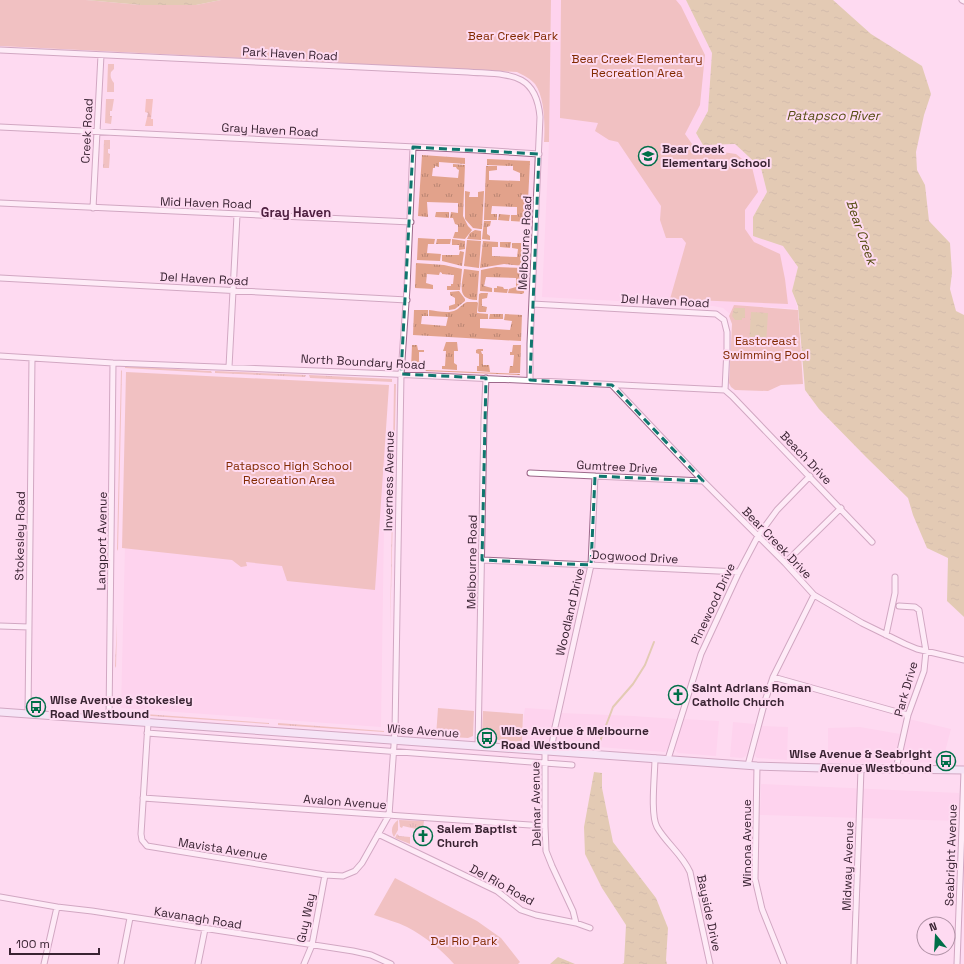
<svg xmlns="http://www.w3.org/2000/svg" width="964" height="964" font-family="'Space Grotesk',sans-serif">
	<defs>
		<pattern id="grass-tufts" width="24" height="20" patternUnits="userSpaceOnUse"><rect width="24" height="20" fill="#e2a28b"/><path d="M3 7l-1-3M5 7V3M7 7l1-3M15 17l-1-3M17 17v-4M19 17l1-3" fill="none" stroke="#b88472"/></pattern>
		<pattern id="forest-firs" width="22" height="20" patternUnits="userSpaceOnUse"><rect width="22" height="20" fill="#eca085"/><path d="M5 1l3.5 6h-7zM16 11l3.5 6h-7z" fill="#c0826d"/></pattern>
		<pattern id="water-ripples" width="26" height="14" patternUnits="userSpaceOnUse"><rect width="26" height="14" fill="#c3b76a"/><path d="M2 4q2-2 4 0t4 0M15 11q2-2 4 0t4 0" fill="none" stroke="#9f9458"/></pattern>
	</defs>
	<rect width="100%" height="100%" fill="#fedaf1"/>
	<path fill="#ffcaeb" d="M551,0h135l26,53 -4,58 -12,22 7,12 32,-1 26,24 6,24 -14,25 31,29 14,21 -6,24 6,18 -64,-4 -4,9 -7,-6 -10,-2 -171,-9 7,-155z
		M129,381l257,10 -5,336 -260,-19z
		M525,708l31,2 -7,29 -2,4 -3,1 -22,-2 2,-28z
		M561,713l72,3 -15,23 15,-23 44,3 -10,31 -2,2 -107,-8 -2,-2v-4z
		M683,719l36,2 -3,35 -38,-3 -3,-3 -1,-4z
		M909,719l42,10 -9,34 -35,-1 -3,-1 -1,-3v-6z
		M733,722l22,2 -9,32 -4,2 -12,-1z
		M762,726l26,1 -1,33 -30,-2 -2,-2 1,-6z
		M860,727l40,7 -5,26 -3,3h-64v-35z
		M761,784l198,9v28l-199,-6z"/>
	<path fill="url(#grass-tufts)" d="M106,99h8l-2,12h-2v5h2l-1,8 -6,-1z
		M104,140h6v9h-2v4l2,1 -1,14h-6z
		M422,155l43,3v6l-26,-2v5l-4,-1v2h-2l-1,8 26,2 1,-8 -2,-1 -1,-2h-3v-3l12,1 -2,51 5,10 4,4 -7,9 -12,-1 2,-6h3v-7l-3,-1 -2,-6h-3l1,-6 7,1v-10l-31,-1 1,15 -10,-1z
		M487,159l43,2 -3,60 -1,1 -15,-1v-6h6v-8l-25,-1 -1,8h6v6h-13v-1l2,-53h11v4l-8,1v9l31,1v-8l-7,-3v-4l-26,-1z
		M465,191l5,1 -1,5h9v-5l6,-1 -2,38h-2l-7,-1 -8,-9z
		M436,212h13v6l-14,-1z
		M499,214l11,1 -1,6 -11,-1z
		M484,221h7l-1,5 -3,1v7l3,2v4l-8,-1z
		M475,230l6,1v9l-14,-1 3,-6z
		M418,238l17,1 -1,5h-6l-1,9 14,1 -1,7 -23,-1z
		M437,239h14l-1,5h-14z
		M452,239l13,2v8l-6,1v-5h-7z
		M467,240l14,1 -2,27 -15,-2z
		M483,241l15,1v5h-6v9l25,1 1,-8 -6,-1v-5h13l1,1 -1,22 -21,-2 -24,4z
		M500,242h11l-1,6 -10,-1z
		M460,251l4,1 -2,14 -20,-5v-6h17z
		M416,263l28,2 18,4 -2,21h-13v-4h4v-2h2l1,-9 -12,-1v-1l-2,-1 -1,3 -12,-1 -1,9 7,2v4l-18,-1z
		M496,267l29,1 -1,25 -2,1 -14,-1 1,-4 7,-2v-9l-30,-1 -2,9 8,2v4l-12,-1 1,-21z
		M464,269l15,2 -2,29c-21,0 -15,-15 -13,-31z
		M497,286l6,1 1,2h4l-1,4 -13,-1v-4h3z
		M459,291l6,8v2l-10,8 -6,1v-4l6,-2v-6l-5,-3v-3z
		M481,293h7l-1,5 -5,1v7l5,1 -1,5h-7l-1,-1 1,-17z
		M467,302h10l1,1 -1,10 11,1v5h-8v9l30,2 2,-9 -8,-1 1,-6 17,1 -1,26 -108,-6 1,-25h14v6h-6l-1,8 25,2 2,-9 -19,-1v-6c8,1 20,4 27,0 4,-2 6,-6 11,-8z
		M490,314h13v5h-14z
		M446,342h11l1,9h-4v12l3,2v5l-15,-1v-3h3l1,-15h-3z
		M412,345h5l1,5h6v2h-5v9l3,2 -1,5h-10z
		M513,345h8l-1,28h-11l1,-7h3l1,-11h-4v-3h2z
		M478,349h5v2h-2l1,3h1v11h6l1,7 -13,-1v-5h2v-12l-3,-1v-3z
		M125,366l84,5h2l1,2 -87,-5z
		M121,370l1,1 -4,180 -1,-2z
		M425,370l95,4v1l-95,-4z
		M215,371l91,4 -1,2 -90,-4z
		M309,375l83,4v3l-82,-4z
		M394,384h2l-6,252z
		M117,623v1l-1,44 -1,-2z
		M117,712l152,11v1l-148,-10z
		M278,723l106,8v1l-106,-7z
		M398,820v10l-4,7c-4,-6 -2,-13 4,-17z
		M399,820l25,1 -1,7h-7v1l-13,-3 -1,2 -2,-1z
		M397,834l2,2 11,1v7l-15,-6z"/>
	<path fill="url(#forest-firs)" d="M146,99h7l-2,20h2v7h-8l3,-13 -3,-1z"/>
	<path fill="#e2a28b" d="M0,0h86l55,5h55l25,-5h330l-2,142h-5c1,-16 1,-44 -9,-58 -4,-5 -12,-9 -18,-12l-517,-26z
		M561,0h115l5,6 24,49 -5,50 -15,29 10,14 41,6 16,13 6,25 -13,18v19l9,13 26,12 5,25 3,25 -118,-5 16,-56 -4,-5h-16l-6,-18 1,-14 -43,-64 -9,-2 -14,-9 3,-8 -38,-5z
		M108,64h6v5l-3,3c-1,5 0,7 3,11v9h-7z
		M734,305l64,5 5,74 -22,1 -13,6 -33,-1 -4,-3 -2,-4 3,-59 -3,-8z
		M126,372l263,13 -14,205 -88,-9 -5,-15 -36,-4 1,4 -6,1 -9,-7 -110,-12z
		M438,708l36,3 -1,25 -5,2 -32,-2z
		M483,711l40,3 -1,28 -37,-3 -3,-5z
		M395,878l82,43 24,17 19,24 -2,2h-64c-13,-15 -30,-28 -47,-37 -10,-5 -22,-8 -33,-12z"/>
	<path fill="url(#water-ripples)" d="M86,0h135l-25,5h-55z
		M686,0h147l38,34 51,32 9,28 -7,21 -8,37 1,18 8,15 4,36 21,22 2,30 -2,16 6,22 8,4v302l-17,-16 1,-43 -21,-10 -14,-33 -5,-17 -42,-41 -47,-48 -14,-19 -7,-84 -6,-15 6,-24 -15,-21 -30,-10v-19l14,-25 -6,-24 -26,-24 -32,1 -7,-12 12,-22 4,-58z
		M734,308h11v10h-3v2h-7l-3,-4z
		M751,312l17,1 -2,31 -13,-1 -4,2z
		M594,772l8,1v15l11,54 43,56 12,30 -2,32 1,4h-45l2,-1 2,-38 -24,-37 -17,-34 -1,-27z
		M558,957l17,7h-25z"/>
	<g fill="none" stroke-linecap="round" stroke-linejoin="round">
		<path stroke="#c3b76a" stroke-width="2" d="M599,744l14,-37 20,-23 12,-19 9,-23"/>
		<g stroke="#9d698b" stroke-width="7">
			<path id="minor" d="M962,0l2,1
				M0,50l468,22c38,3 68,-2 72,45l-10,227v36
				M0,127l478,23 61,4
				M0,203l411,19
				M93,208l8,-153
				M0,278l407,22
				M532,304l184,10 8,6 3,12v17l-2,41
				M0,356l113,7 280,11 332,16
				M229,367l8,-152
				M612,385l91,96 82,82 29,32 48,28 43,21 12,5 47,11
				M725,390l7,6 140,146
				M530,473l173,8
				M482,560l257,12
				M785,563l56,-55
				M0,626l29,1
				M886,635l9,-42v-16
				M773,677l135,38
				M28,714l4,-356
				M109,720l4,-357
				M148,723l-7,111 1,6 5,6 178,29 18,1 12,-5 7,-8 27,-48 6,-84 6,-357 6,-86 6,-141
				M147,733l425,32
				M478,746l6,-326 2,-42
				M545,751v75l1,25 6,15 21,45 3,12
				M551,751l4,-24 36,-162 4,-89
				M655,758c0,16 -5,56 2,69 9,16 25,27 33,45l20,92
				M668,759l33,-105 38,-82 19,-36 19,-26 33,-34
				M748,765l17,-64 8,-24 41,-82
				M757,766l-2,113 7,30 22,55
				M896,769l12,-54 16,-44 2,-20 -7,-41 -4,-3 -16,-1
				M143,798l402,28
				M378,834l119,57 24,19 15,5 40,8 14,5
				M0,897l57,10 35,4 261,40 18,4 20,9
				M44,964l13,-57
				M121,964l9,-46
				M198,964l7,-35
				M304,964l8,-19 13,-70
				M854,964l7,-195
				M957,964l7,-193"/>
		</g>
		<g stroke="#9d698b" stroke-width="9">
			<path id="secondary" d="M0,712l757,54 66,2 141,2"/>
		</g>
		<use href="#minor" stroke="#fff" stroke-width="5"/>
		<use href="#secondary" stroke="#edeffd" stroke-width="7"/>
	</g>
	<path d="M0 0H964V964H0ZM413,147l126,7 -9,226 82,5 91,96 -108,-5 -4,89 -109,-5 4,-182 -85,-4z" fill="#fedaf1" fill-opacity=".55" fill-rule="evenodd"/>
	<path fill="none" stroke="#0f766e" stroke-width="3" stroke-dasharray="8 5" stroke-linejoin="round" d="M413,147l126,7 -9,226 82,5 91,96 -108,-5 -4,89 -109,-5 4,-182 -85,-4z"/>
	<defs>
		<g id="school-ring" transform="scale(1)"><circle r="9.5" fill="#fedaf1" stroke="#006f48" stroke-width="1.5"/><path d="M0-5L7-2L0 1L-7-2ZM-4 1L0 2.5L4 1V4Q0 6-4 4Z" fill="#006f48"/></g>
		<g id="church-ring" transform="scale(1)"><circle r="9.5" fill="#fedaf1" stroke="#006f48" stroke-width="1.5"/><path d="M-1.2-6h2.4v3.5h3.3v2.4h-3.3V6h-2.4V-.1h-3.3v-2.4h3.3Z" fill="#006f48"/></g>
		<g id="bus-ring" transform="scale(1)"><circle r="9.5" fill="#fedaf1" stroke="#006f48" stroke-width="1.5"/><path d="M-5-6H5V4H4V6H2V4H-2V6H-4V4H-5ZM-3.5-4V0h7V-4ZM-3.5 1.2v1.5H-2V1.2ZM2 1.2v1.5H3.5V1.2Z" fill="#006f48"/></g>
	</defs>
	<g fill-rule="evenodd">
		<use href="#school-ring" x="648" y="156"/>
		<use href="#church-ring" x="678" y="695"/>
		<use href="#bus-ring" x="36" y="707"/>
		<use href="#bus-ring" x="487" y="738"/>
		<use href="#bus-ring" x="946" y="761"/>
		<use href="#church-ring" x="423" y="836"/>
	</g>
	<g text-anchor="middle" stroke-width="4" stroke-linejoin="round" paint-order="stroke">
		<g font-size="12" fill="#812a00" stroke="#fedaf1">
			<text x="513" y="40">Bear Creek Park</text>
			<text x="637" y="63">Bear Creek Elementary<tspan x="637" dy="14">Recreation Area</tspan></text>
			<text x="766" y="345">Eastcreast<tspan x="766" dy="14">Swimming Pool</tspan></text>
			<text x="289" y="470">Patapsco High School<tspan x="289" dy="14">Recreation Area</tspan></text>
			<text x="464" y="945">Del Rio Park</text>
		</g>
		<g font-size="12" fill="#392332" stroke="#fedaf1">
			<text transform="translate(290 54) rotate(3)" y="4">Park Haven Road</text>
			<text transform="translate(270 130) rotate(3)" y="4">Gray Haven Road</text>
			<text transform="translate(87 131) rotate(-87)" y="4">Creek Road</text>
			<text transform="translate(206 203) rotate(2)" y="4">Mid Haven Road</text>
			<text transform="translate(525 243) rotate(-87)" y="4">Melbourne Road</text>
			<text transform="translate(204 279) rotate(3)" y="4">Del Haven Road</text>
			<text transform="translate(665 301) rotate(3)" y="4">Del Haven Road</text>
			<text transform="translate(363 362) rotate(3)" y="4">North Boundary Road</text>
			<text transform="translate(806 458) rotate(46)" y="4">Beach Drive</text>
			<text transform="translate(617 467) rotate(3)" y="4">Gumtree Drive</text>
			<text transform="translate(389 481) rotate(-89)" y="4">Inverness Avenue</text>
			<text transform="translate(20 536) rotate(-89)" y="4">Stokesley Road</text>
			<text transform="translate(102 541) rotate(-89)" y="4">Langport Avenue</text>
			<text transform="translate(777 543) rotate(46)" y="4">Bear Creek Drive</text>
			<text transform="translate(635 557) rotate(3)" y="4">Dogwood Drive</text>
			<text transform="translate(472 562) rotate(-89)" y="4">Melbourne Road</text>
			<text transform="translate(713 604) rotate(-65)" y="4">Pinewood Drive</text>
			<text transform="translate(570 612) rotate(-77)" y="4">Woodland Drive</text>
			<text transform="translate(906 689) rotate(-74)" y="4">Park Drive</text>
			<text transform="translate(423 731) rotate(4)" y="4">Wise Avenue</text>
			<text transform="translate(345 802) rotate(4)" y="4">Avalon Avenue</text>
			<text transform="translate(536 804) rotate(-91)" y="4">Delmar Avenue</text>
			<text transform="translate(747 843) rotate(-90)" y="4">Winona Avenue</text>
			<text transform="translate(223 849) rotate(9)" y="4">Mavista Avenue</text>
			<text transform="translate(951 855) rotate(-88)" y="4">Seabright Avenue</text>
			<text transform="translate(848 866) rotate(-88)" y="4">Midway Avenue</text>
			<text transform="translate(502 885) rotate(29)" y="4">Del Rio Road</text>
			<text transform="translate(709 913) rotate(78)" y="4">Bayside Drive</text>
			<text transform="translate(198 918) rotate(9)" y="4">Kavanagh Road</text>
			<text transform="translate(306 918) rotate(-78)" y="4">Guy Way</text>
		</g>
		<g font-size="12" font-weight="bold" fill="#392332" stroke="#fedaf1" text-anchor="start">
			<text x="662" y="153">Bear Creek<tspan x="662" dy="14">Elementary School</tspan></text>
			<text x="692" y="692">Saint Adrians Roman<tspan x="692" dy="14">Catholic Church</tspan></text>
			<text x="50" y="704">Wise Avenue &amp; Stokesley<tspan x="50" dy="14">Road Westbound</tspan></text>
			<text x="501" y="735">Wise Avenue &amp; Melbourne<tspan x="501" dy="14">Road Westbound</tspan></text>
			<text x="932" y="758" text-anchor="end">Wise Avenue &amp; Seabright<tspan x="932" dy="14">Avenue Westbound</tspan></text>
			<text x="437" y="833">Salem Baptist<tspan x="437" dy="14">Church</tspan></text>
		</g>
		<g font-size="13" font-style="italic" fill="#554c11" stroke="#fedaf1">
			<text x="833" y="120">Patapsco River</text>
			<text transform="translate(862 232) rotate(71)" y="5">Bear Creek</text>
		</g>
		<g font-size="13" font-weight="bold" fill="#4e2040" stroke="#fedaf1">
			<text x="296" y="217">Gray Haven</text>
		</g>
	</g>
	<g transform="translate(936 936) rotate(342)"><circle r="19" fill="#fedaf1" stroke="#af91a5"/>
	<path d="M0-3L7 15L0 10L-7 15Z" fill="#006f48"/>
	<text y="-6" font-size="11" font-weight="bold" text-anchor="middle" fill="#392332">N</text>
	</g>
	<path d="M10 948v6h89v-6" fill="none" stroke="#392332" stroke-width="2"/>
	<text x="16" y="948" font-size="12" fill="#392332" stroke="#fedaf1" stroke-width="3" paint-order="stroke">100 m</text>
</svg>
